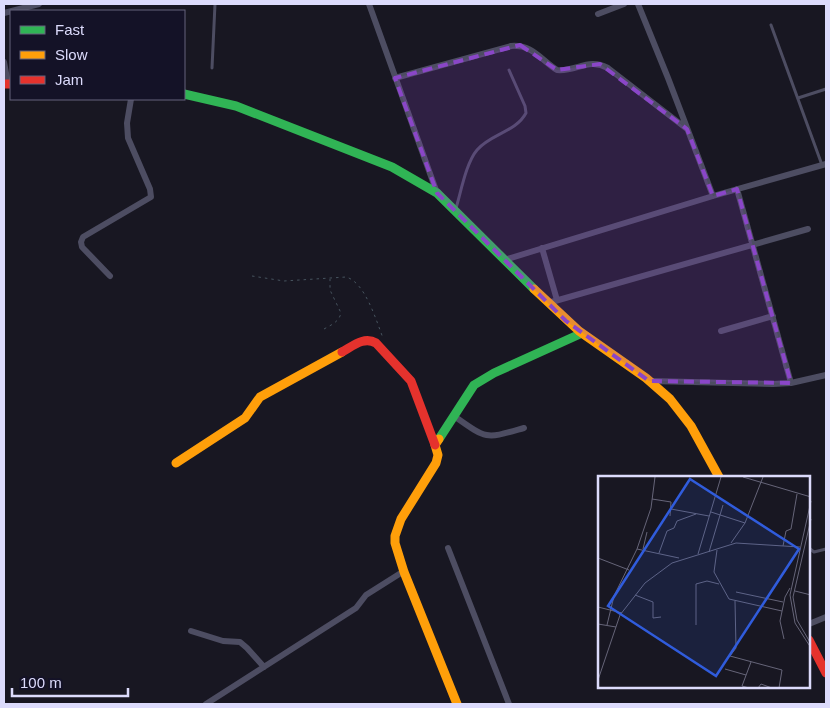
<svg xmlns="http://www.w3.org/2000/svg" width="830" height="708" font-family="Arial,sans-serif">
	<rect width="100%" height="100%" fill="#181722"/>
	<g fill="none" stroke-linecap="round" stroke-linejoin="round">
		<path stroke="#46535e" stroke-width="1" stroke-dasharray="2.5 4" stroke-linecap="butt" d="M252,276l32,5 62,-4c19,5 30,43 37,61
			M324,329c7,-4 15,-7 17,-16l-11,-23v-11"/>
		<path stroke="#4d4d62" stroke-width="3" d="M771,25l51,140
			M212,68l3,-64
			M798,98l28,-9
			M456,208c5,-16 10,-45 21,-58 13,-16 39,-18 49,-37l-1,-7 -16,-36
			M809,548l5,4 12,-3"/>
		<path stroke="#4d4d62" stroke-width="6" d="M369,4l68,189
			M638,4l30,74 45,118
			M4,13l35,-9
			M598,14l26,-10
			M4,62l4,22
			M395,78l116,-32c21,-2 30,14 46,24 20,2 31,-13 51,-2l79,61
			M737,189l54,194
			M542,248l15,52
			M504,260l209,-64 113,-32
			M110,276l-28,-29 -1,-5 2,-5 68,-40 -1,-8 -22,-51 -1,-15 4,-24
			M548,303l260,-74
			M721,331l52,-15
			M650,381l123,3 18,-1 35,-8
			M454,416c34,24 31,23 70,12
			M448,548l61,156
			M809,624l17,-7
			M191,631l32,10 17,1 7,6 17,19
			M206,704l150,-96 10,-13 38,-24"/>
		<path stroke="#30b455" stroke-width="9" d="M184,94l52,12 156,61 45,26 97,96
			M439,439l35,-54 20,-12 86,-39"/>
		<path stroke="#ff9f0a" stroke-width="9" d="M534,289l45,42 67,47 24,21 21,27 28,51
			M439,439l-4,6 3,10 -2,8 -35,56 -6,17v7l9,29 53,132
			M176,463l69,-45 15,-21 82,-45"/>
		<path stroke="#e5322d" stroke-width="9" d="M4,84h7
			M342,352c11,-6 22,-16 34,-9l35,38 24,64
			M809,640l17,33"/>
	</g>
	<path fill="#8a46c8" fill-opacity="0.2" stroke="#8a46c8" stroke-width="4" stroke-dasharray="10 6" stroke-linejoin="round" d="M520,45l37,25 43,-6 87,65 26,67 24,-7 54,194 -142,-2 -83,-60 -129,-128 -42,-115z"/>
	<g transform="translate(598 476)">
		<rect width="212" height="212" fill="#181722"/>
		<path fill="none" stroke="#666579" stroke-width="1" d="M145,1l68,20M54,23l19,3 -1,14M213,25l-21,94 5,28 16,25M73,33l38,7M113,36l34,11M213,43l-18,78 4,23 14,24M133,67l14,-20 18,-46M185,70l3,-15 5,-2 6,-35M39,73l14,-41 4,-31M45,73l4,-17M119,74l-3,22 15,27 53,12M111,76l14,-47M61,77l8,-22 7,-3 3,-7 19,-7M100,78l23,-77M0,82l31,12M197,115l16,4M138,116l47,10M37,119l18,7v16l8,-1M137,125l1,47 -6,8 52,14 -3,18M0,131l24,6M0,148l18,3M9,149l7,-29 23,-47 42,9M98,149v-41l11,-3 12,3M186,163l-4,-18 5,-24 5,-9M127,193l21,6M0,204l22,-65 25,-32 27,-20 64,-20 64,4M151,212l-7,-2 9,-24M160,212l3,-4 11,4"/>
		<path fill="#305cdc" fill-opacity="0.15" stroke="#305cdc" stroke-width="2.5" d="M92,3l109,70 -83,127 -108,-70z"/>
		<rect width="212" height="212" fill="none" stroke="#dcdbfc" stroke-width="2.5"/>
	</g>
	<rect width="830" height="708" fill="none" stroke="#dcdbfc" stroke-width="10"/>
	<rect x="10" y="10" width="175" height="90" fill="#141227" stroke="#64627c"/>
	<rect x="20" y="26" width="25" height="8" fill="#30b455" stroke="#64627c"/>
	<text x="55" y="35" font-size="15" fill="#dcdbfc">Fast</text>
	<rect x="20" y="51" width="25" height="8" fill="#ff9f0a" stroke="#64627c"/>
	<text x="55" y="60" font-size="15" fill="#dcdbfc">Slow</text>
	<rect x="20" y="76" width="25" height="8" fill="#e5322d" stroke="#64627c"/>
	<text x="55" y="85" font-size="15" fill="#dcdbfc">Jam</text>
	<path d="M12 688v8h116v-8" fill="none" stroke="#dcdbfc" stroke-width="2.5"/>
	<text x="20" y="688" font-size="15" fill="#dcdbfc" stroke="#141227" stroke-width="4" paint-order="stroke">100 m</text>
</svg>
